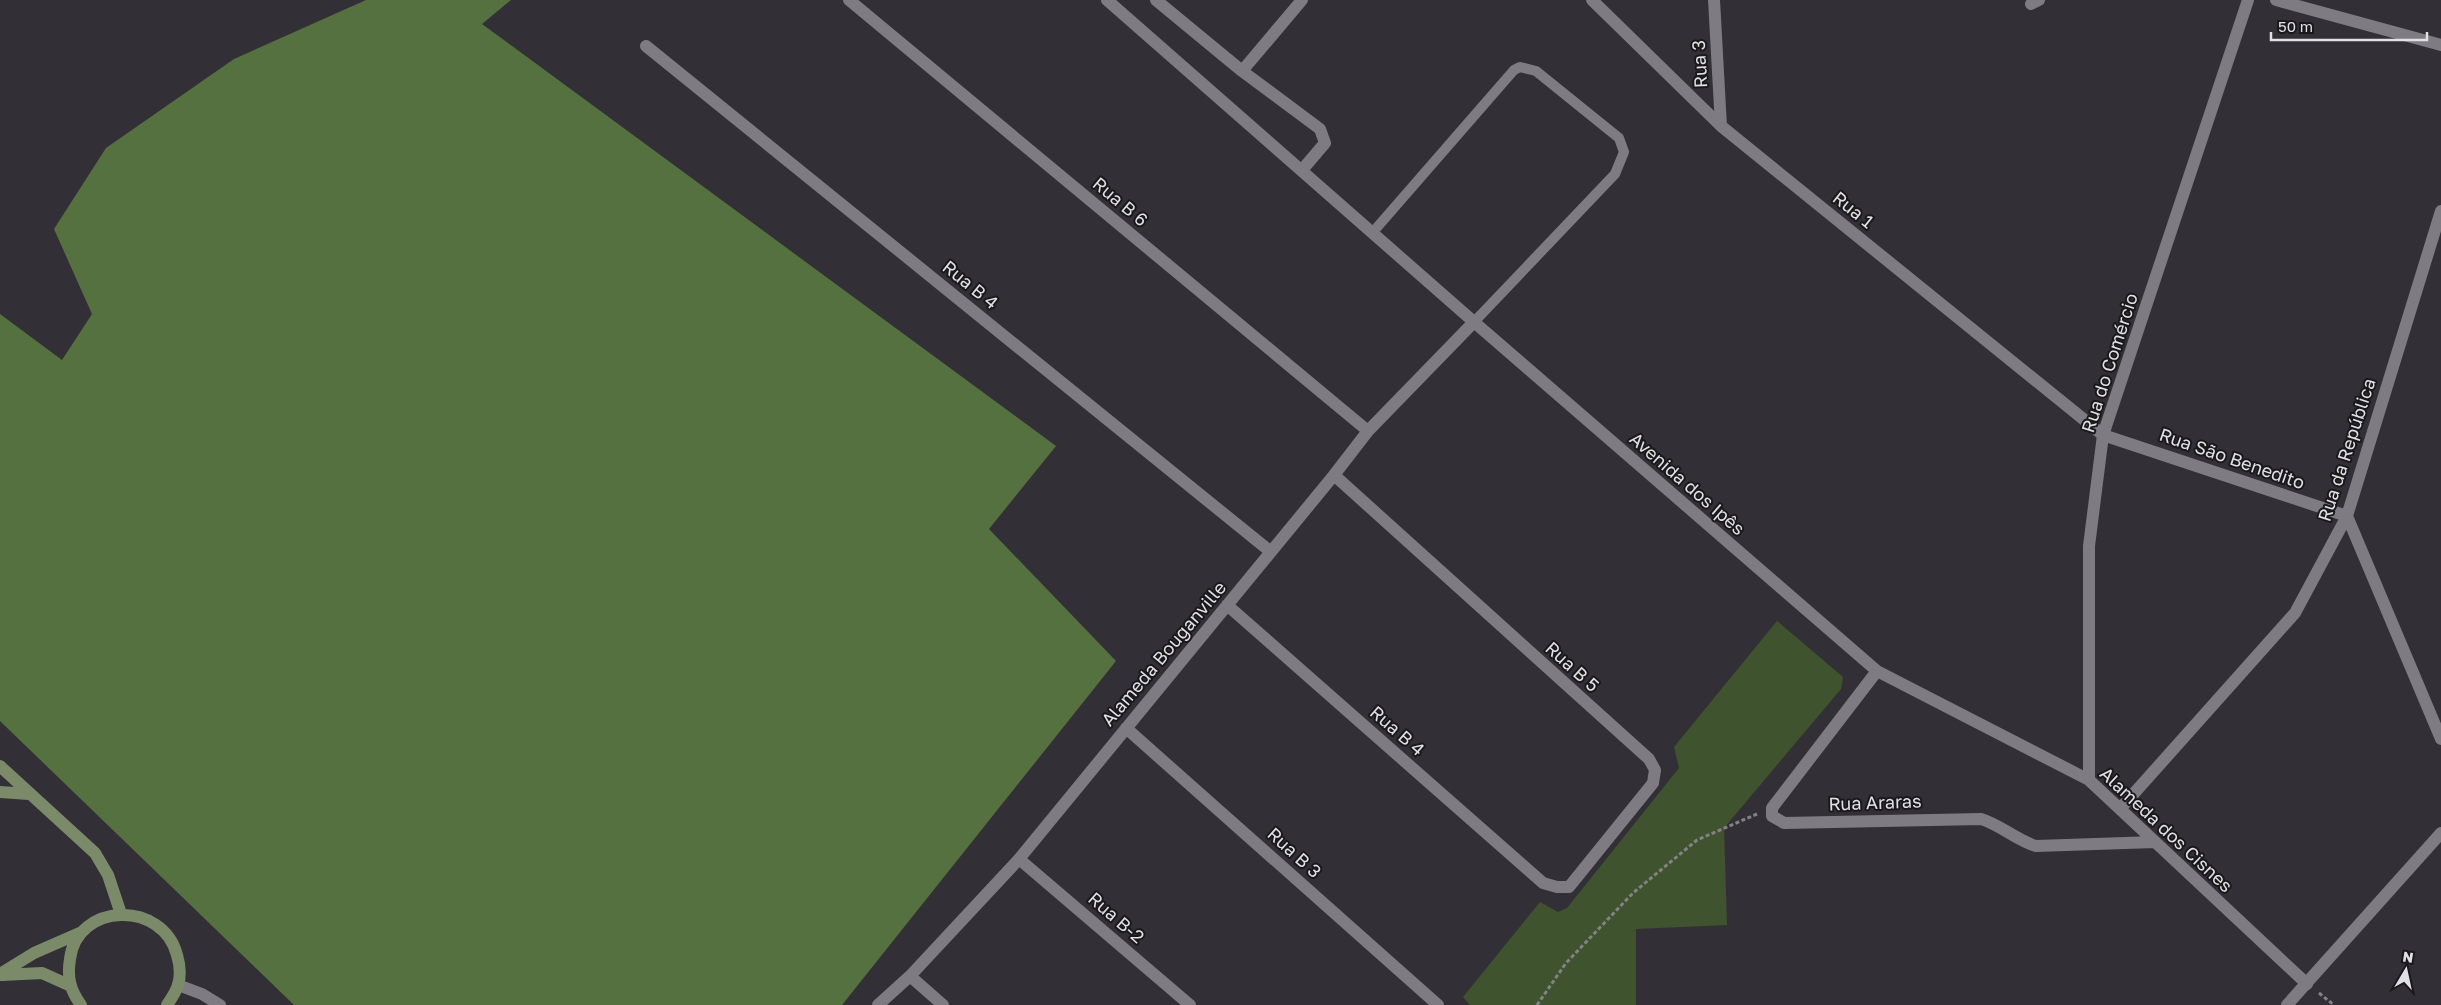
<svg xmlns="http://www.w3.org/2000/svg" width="2441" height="1005" font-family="'Golos Text',sans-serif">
	<rect width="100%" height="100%" fill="#323036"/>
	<path fill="#40532f" d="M1777,621l66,56 -2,12 -117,139 3,97 -91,4v76h-166l-7,-8 77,-95 18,10 9,-4 112,-140 -5,-21z"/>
	<path fill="#567140" d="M366,0h145l-29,24 574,422 -67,83 127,132 -274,344h-548l-294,-284v-407l62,46 30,-46 -38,-85 52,-81 128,-89z"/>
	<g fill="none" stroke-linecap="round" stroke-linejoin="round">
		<path stroke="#838287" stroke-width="3" stroke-dasharray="4 2.5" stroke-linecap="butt" d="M2319,993l15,12
			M1537,1005l29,-42 67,-70 64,-53 60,-26"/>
		<path stroke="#7e7b82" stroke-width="10" d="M1373,232l141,-162 6,-3 16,4 83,67 5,14 -9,22 -141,148"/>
		<path stroke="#7e7b82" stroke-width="12" d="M849,0l519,431
			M1107,0l367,322 403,349 212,109 218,204
			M1156,0l86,71 78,58 5,14 -23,27
			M1592,0l129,126 382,309 244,81 94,223
			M1714,0l7,126
			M2276,0l165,45
			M2031,4l8,-4
			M646,46l625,506
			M1242,71l60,-71
			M1227,605l316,278 14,4h12l84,-104 2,-13 -6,-11 -315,-284
			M1877,671l-105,137v8l12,7 197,-4c20,6 35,21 55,27l119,-4
			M1126,728l312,277
			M2089,780v-234l14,-111 145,-435
			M2120,809l175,-196 52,-97 94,-305
			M1019,859l171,146
			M910,976l33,29
			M178,985l24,9 18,11
			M878,1005l32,-29 109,-117 315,-384 34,-44 106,-109"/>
		<path stroke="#7e7b82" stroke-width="12" d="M2287,1005l154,-172"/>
		<path stroke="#7b8b69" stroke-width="12" d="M0,766l95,87 13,22 13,39
			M0,792l29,2
			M0,974l34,-21 48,-21
			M2,975l40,-2 29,13
			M81,1005c-11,-15 -14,-28 -11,-46 7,-57 93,-59 107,-4 3,10 4,20 1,30 -2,7 -7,14 -11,20"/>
	</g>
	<g text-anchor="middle" stroke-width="4" stroke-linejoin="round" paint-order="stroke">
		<g font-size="18" fill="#e1e0e4" stroke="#19181b">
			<text transform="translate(1700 64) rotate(-93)" y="6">Rua 3</text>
			<text transform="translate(1120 202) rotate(40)" y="6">Rua B 6</text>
			<text transform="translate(1853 210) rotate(39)" y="6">Rua 1</text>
			<text transform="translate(970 285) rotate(39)" y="6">Rua B 4</text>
			<text transform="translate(2110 363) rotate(-72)" y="6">Rua do Comércio</text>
			<text transform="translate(2347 450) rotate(-72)" y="6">Rua da República</text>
			<text transform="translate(2232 459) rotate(19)" y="6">Rua São Benedito</text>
			<text transform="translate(1687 484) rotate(41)" y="6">Avenida dos Ipês</text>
			<text transform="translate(1164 654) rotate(-50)" y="6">Alameda Bouganville</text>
			<text transform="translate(1572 667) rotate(42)" y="6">Rua B 5</text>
			<text transform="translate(1397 731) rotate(41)" y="6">Rua B 4</text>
			<text transform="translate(1875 803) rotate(-2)" y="6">Rua Araras</text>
			<text transform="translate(2166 830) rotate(43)" y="6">Alameda dos Cisnes</text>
			<text transform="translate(1294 853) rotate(42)" y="6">Rua B 3</text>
			<text transform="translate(1116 918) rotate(41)" y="6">Rua B-2</text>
		</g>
	</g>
	<g transform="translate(2406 970) rotate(9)" stroke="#19181b" stroke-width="4" paint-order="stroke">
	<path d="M0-4L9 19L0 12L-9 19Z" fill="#e1e0e4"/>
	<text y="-8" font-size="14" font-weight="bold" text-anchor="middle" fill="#e1e0e4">N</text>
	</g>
	<path d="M2271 32v8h156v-8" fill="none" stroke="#e1e0e4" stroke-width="2.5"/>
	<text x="2278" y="32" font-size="15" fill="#e1e0e4" stroke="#19181b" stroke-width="4" paint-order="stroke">50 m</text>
</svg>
